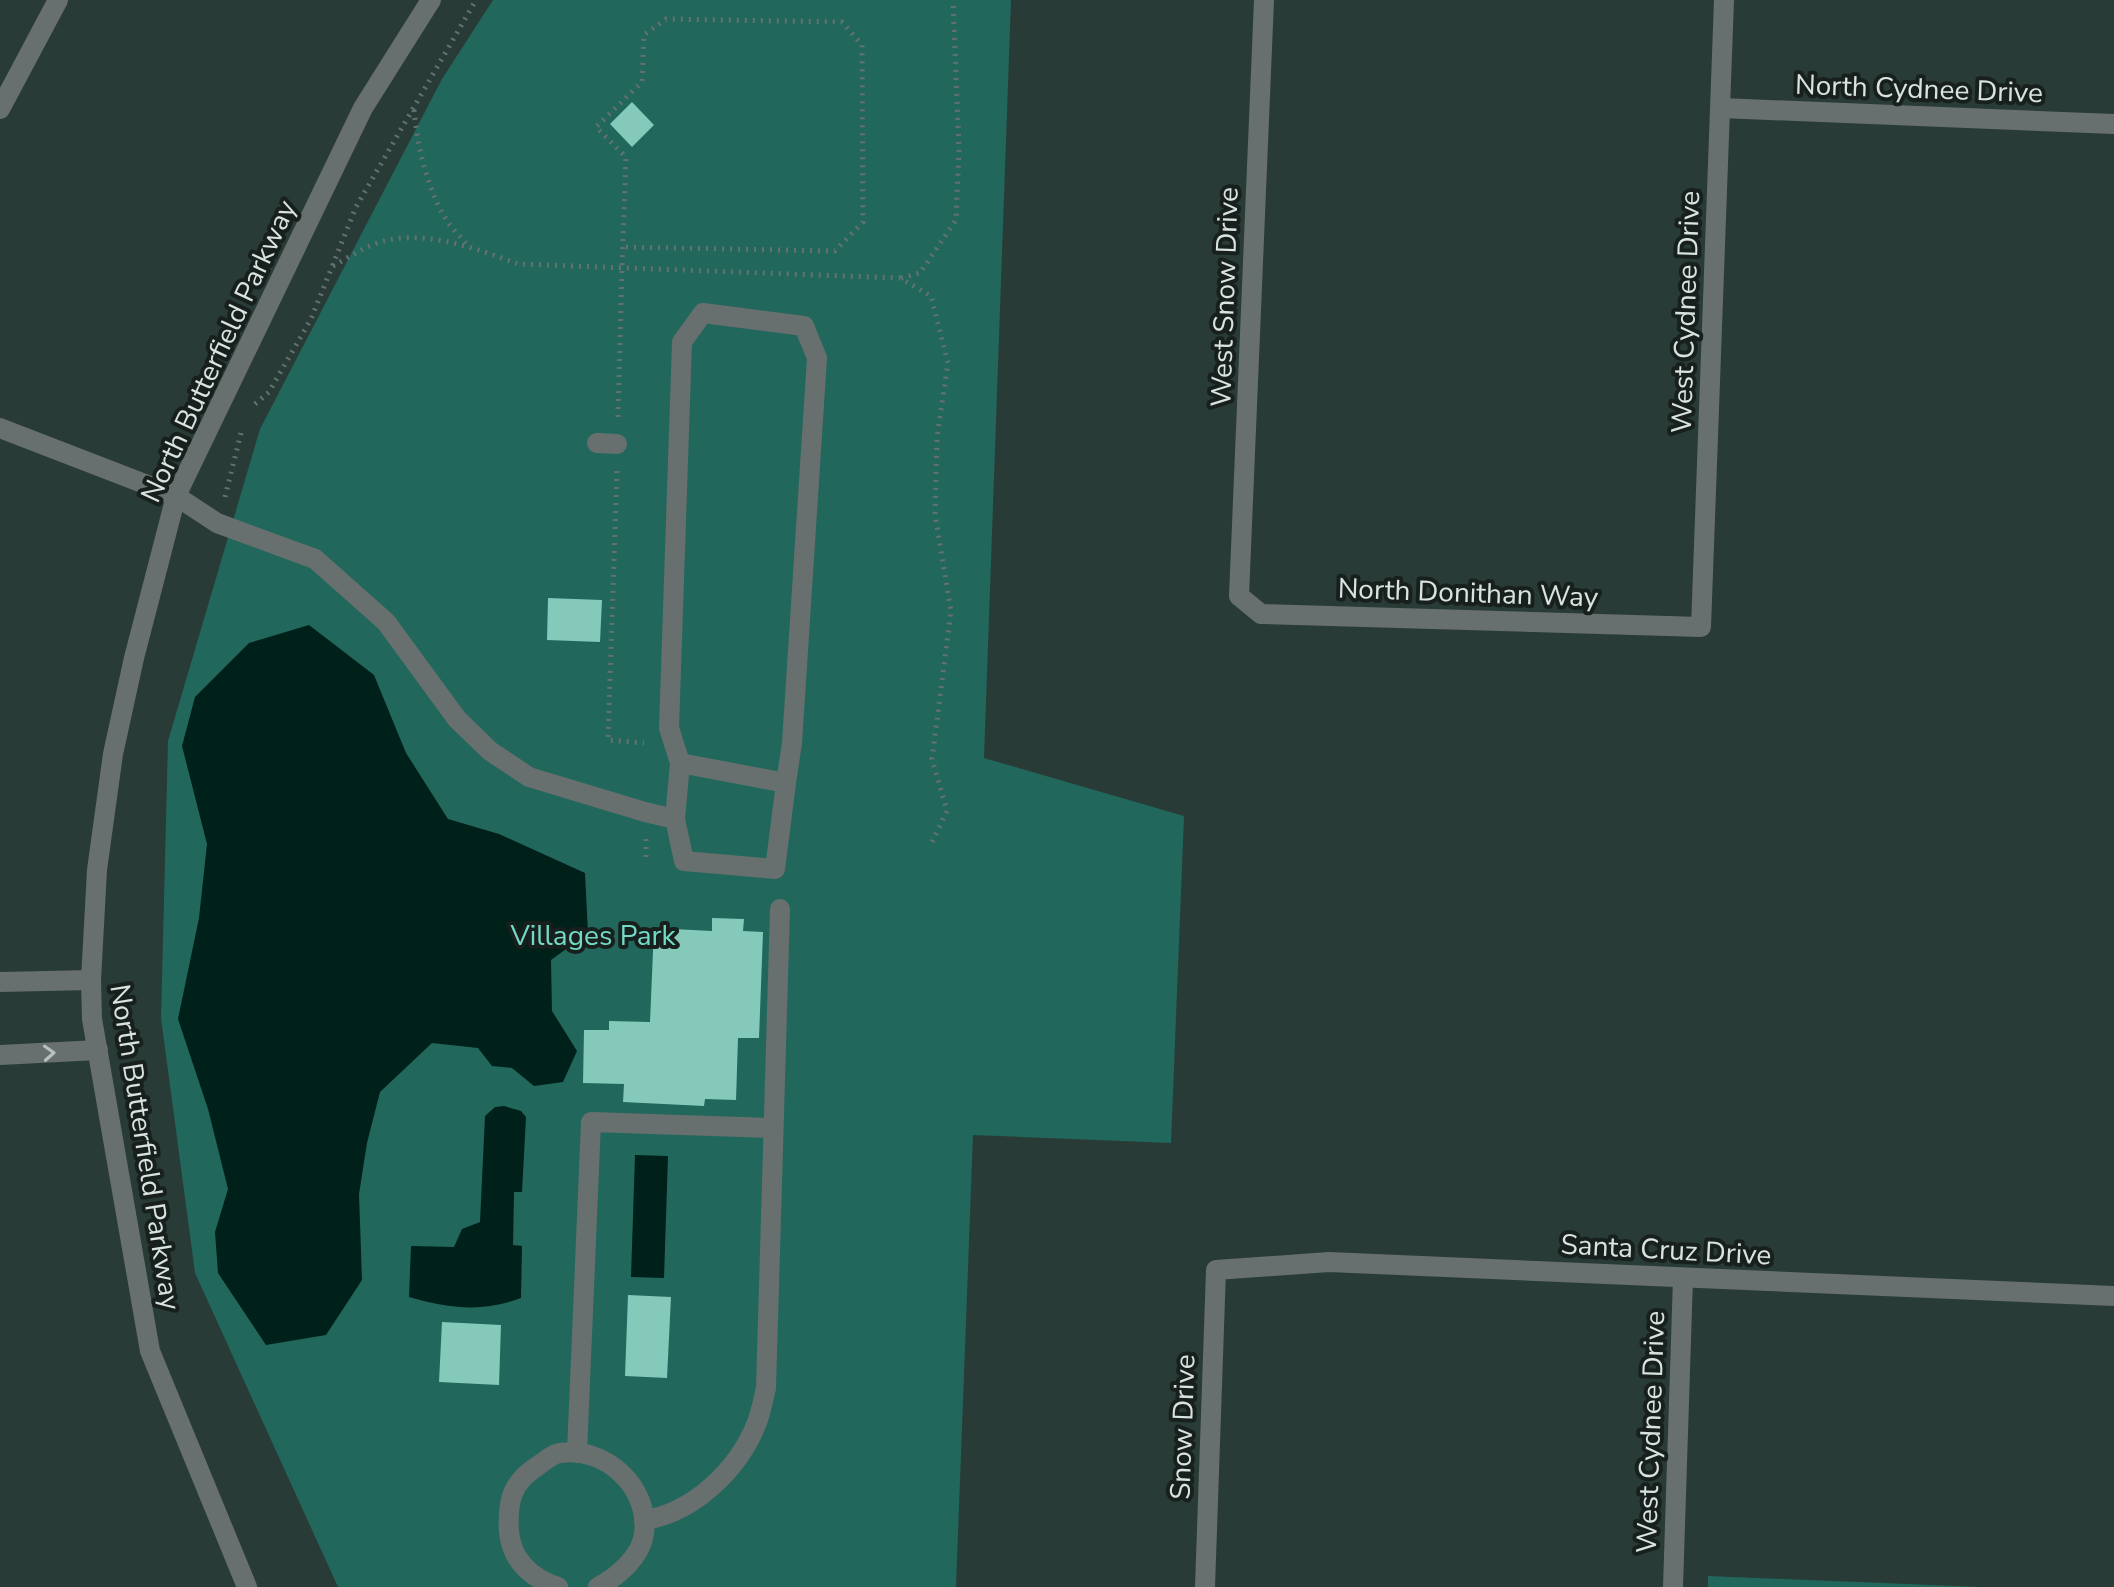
<svg xmlns="http://www.w3.org/2000/svg" width="2114" height="1587" viewBox="0 0 2114 1587" font-family="'Nunito Sans',sans-serif">
<style>
.green{fill:#22675b}
.water{fill:#00201a}
.building{fill:#85c9ba}
.lines{fill:none;stroke-linecap:round;stroke-linejoin:round}
.path{stroke:#63726f;stroke-width:5;stroke-dasharray:2 6;stroke-linecap:butt}
.service{stroke:#67706e;stroke-width:20}
.pedestrian{stroke:#67706e;stroke-width:20}
.minor{stroke:#67706e;stroke-width:20}
.tertiary{stroke:#67706e;stroke-width:20}
.oneway{stroke:#b7c0be}
.labels{text-anchor:middle;stroke-width:8;stroke-linejoin:round;paint-order:stroke}
.street-label{font-size:28px;fill:#d9e3e1;stroke:#18201e}
.park-label{font-size:28px;fill:#72dac6;stroke:#18201e}
</style>
<rect width="100%" height="100%" fill="#293b37"/>
<!-- green -->
<g class="green">
<polygon points="493,0 1011,0 984,758 1184,816 1171,1143 973,1135 956,1587 338,1587 195,1273 161,1018 168,741 260,429 442,79"/>
<polygon points="1708,1576 1980,1587 1708,1587"/>
</g>
<!-- water -->
<g class="water">
<polygon points="309,625 374,675 406,753 448,819 499,834 585,873 588,933 551,960 552,1011 577,1051 563,1082 534,1086 512,1068 492,1066 478,1048 432,1043 380,1092 367,1143 359,1194 362,1280 326,1335 266,1345 218,1273 215,1232 228,1189 208,1109 178,1019 199,918 207,844 182,746 195,697 249,643"/>
<path d="M504 1106 521 1111 526 1117 522 1192H514L513 1245 522 1246 521 1298C481 1313 448 1308 409 1297L411 1246 454 1247 462 1229 480 1222 485 1116 495 1107Z"/>
<polygon points="635,1155 668,1156 664,1278 631,1277"/>
</g>
<!-- building -->
<g class="building">
<polygon points="632,102 654,125 632,147 610,124"/>
<polygon points="548,598 602,600 600,642 547,640"/>
<polygon points="712,918 744,919 743,931 763,932 759,1038 738,1038 736,1100 705,1099 704,1106 623,1102 624,1084 583,1083 584,1030 609,1030 609,1021 650,1022 654,928 712,931"/>
<polygon points="628,1295 671,1297 667,1378 625,1376"/>
<polygon points="442,1322 501,1325 499,1385 439,1382"/>
</g>
<g class="lines">
<!-- path -->
<g class="path">
<path d="M414 110C417 144 427 189 446 219 451 228 459 235 466 243"/>
<path d="M333 266C346 259 359 250 372 245 417 226 475 248 518 264L900 278 931 296 948 363 937 437 935 514 951 611 932 759 947 811 931 844"/>
<polyline points="901,278 920,273 956,220 959,149 953,0"/>
<polyline points="255,404 269,392 311,319 356,207 476,0"/>
<polyline points="618,417 622,268 626,157 596,127 642,82 644,35 666,19 842,22 862,45 863,222 835,251 622,247"/>
<polyline points="617,471 608,740 644,743"/>
<polyline points="225,497 241,433"/>
<polyline points="646,839 646,858"/>
</g>
<!-- service -->
<g class="service">
<polyline points="176,496 217,523 315,559 386,622 457,719 490,751 529,777 645,812 675,819 684,861 775,869 786,783 680,763 675,819"/>
<polyline points="680,763 669,728 682,342 703,313 804,326 817,358 792,743 786,783"/>
</g>
<!-- pedestrian -->
<g class="pedestrian">
<polyline points="597,443 617,444"/>
<polyline points="577,1453 591,1122 773,1128"/>
<path d="M644 1520C694 1513 738 1469 756 1425 761 1413 763 1400 766 1388L780 909"/>
<path d="M558 1587C531 1578 512 1561 509 1532 507 1500 512 1482 539 1465 545 1461 552 1454 560 1453 605 1446 650 1487 644 1534 641 1557 617 1577 598 1587"/>
</g>
<!-- minor -->
<g class="minor">
<polyline points="1264,0 1239,596 1261,614 1701,627 1724,0"/>
<polyline points="1721,108 2114,124"/>
<polyline points="0,109 58,0"/>
<polyline points="0,428 176,496"/>
<polyline points="0,982 91,980"/>
<polyline points="0,1055 98,1050"/>
<polyline points="1205,1587 1216,1270 1329,1262 2114,1296"/>
<polyline points="1673,1587 1683,1278"/>
</g>
<!-- tertiary -->
<polyline class="tertiary" points="247,1587 150,1351 92,1019 91,980 97,870 113,754 134,658 176,496 363,108 431,0"/>
</g>
<!-- one-way arrows -->
<defs><path id="oneway-chevron" d="M-2-3.5L2.5 0L-2 3.5" fill="none" stroke-width="1.6" stroke-linecap="round" stroke-linejoin="round" transform="scale(2)"/></defs>
<use class="oneway" href="#oneway-chevron" transform="translate(49 1053) rotate(-3)"/>
<g class="labels">
<!-- street labels -->
<g class="street-label">
<text transform="translate(1919 88) rotate(2)" y="10">North Cydnee Drive</text>
<text transform="translate(1224 297) rotate(-88)" y="10">West Snow Drive</text>
<text transform="translate(1685 312) rotate(-88)" y="10">West Cydnee Drive</text>
<text transform="translate(218 351) rotate(-65)" y="10">North Butterfield Parkway</text>
<text transform="translate(1468 592) rotate(2)" y="10">North Donithan Way</text>
<text transform="translate(146 1147) rotate(81)" y="10">North Butterfield Parkway</text>
<text transform="translate(1666 1249) rotate(3)" y="10">Santa Cruz Drive</text>
<text transform="translate(1182 1427) rotate(-88)" y="10">Snow Drive</text>
<text transform="translate(1650 1432) rotate(-88)" y="10">West Cydnee Drive</text>
</g>
<!-- park labels -->
<g class="park-label">
<text x="593" y="945">Villages Park</text>
</g>
</g>
</svg>
